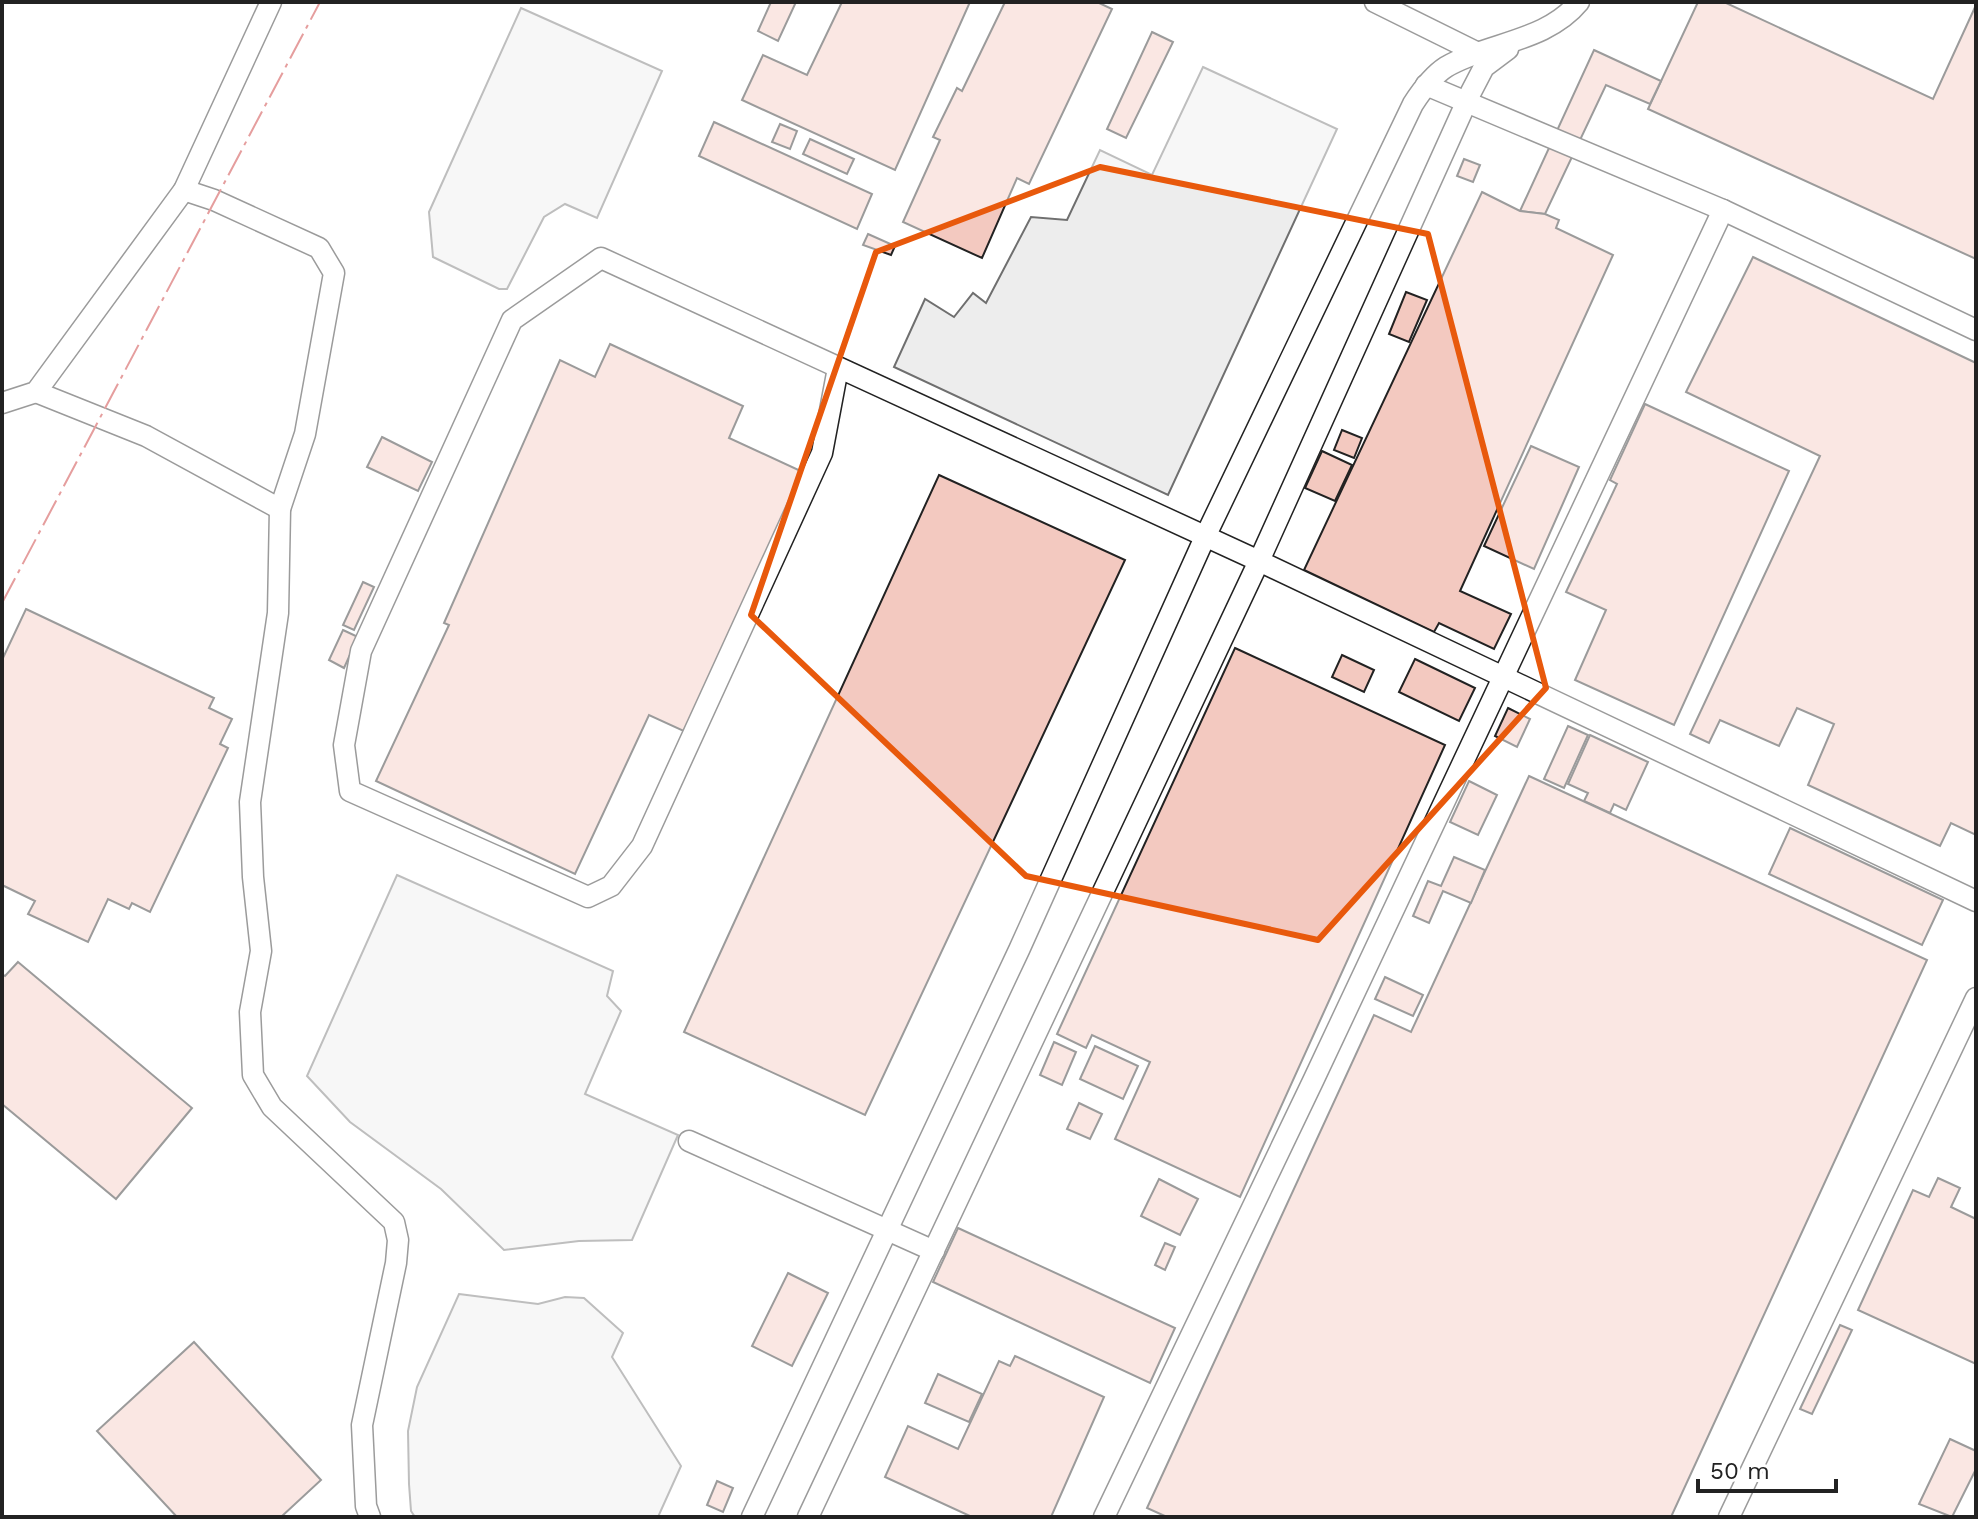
<svg xmlns="http://www.w3.org/2000/svg" width="1978" height="1519" viewBox="0 0 1978 1519" font-family="'Work Sans',sans-serif">
<style>
.parking{fill:#ededed;stroke:#6f6f6f;stroke-width:2}
.building{fill:#f3c9c0;stroke:#222;stroke-width:2}
.lines{fill:none;stroke-linecap:round;stroke-linejoin:round}
.minor-casing{stroke:#222;stroke-width:23}
.minor{stroke:#fff;stroke-width:20}
.power{stroke:#c62828;stroke-width:2;stroke-dasharray:28 6 4 6;stroke-linecap:butt}
.marked{fill:none;stroke:#e8590c;stroke-width:6;stroke-linejoin:round}
</style>
<rect width="100%" height="100%" fill="#fff"/>
<!-- parking -->
<g class="parking">
<polygon points="521,8 662,71 597,218 565,204 544,217 507,289 499,289 433,257 429,212"/>
<polygon points="1203,67 1337,129 1168,495 894,367 925,299 954,317 973,293 986,303 1031,217 1067,220 1100,150 1152,175"/>
<polygon points="397,875 613,971 607,996 621,1011 585,1094 678,1135 632,1240 579,1241 504,1250 441,1189 350,1122 307,1076"/>
<polygon points="459,1294 538,1304 565,1297 584,1298 623,1333 612,1357 681,1466 658,1517 415,1517 411,1511 409,1484 408,1431 417,1387"/>
</g>
<!-- building -->
<g class="building">
<polygon points="771,2 796,2 778,41 758,31"/>
<polygon points="842,2 970,2 895,170 742,100 763,55 807,75"/>
<polygon points="1005,2 1097,2 1112,9 1029,184 1017,178 982,258 903,222 940,140 933,137 957,88 962,91"/>
<polygon points="1698,2 1724,2 1933,99 1976,5 1976,259 1648,109"/>
<polygon points="1152,32 1173,42 1126,138 1107,129"/>
<polygon points="1594,50 1661,81 1650,104 1606,85 1545,214 1520,211"/>
<polygon points="714,122 872,194 857,229 699,156"/>
<polygon points="780,124 797,131 790,149 772,142"/>
<polygon points="810,139 854,159 847,174 803,154"/>
<polygon points="1464,159 1480,165 1473,182 1457,176"/>
<polygon points="1482,192 1520,211 1545,214 1559,220 1556,228 1613,255 1460,591 1511,614 1494,649 1439,623 1434,632 1304,570"/>
<polygon points="868,234 895,246 891,255 863,245"/>
<polygon points="1753,257 1976,363 1976,835 1951,823 1940,846 1808,785 1834,724 1797,708 1779,746 1720,720 1709,743 1690,734 1820,456 1686,392"/>
<polygon points="1406,292 1427,300 1409,342 1389,334"/>
<polygon points="610,344 743,406 729,438 805,473 688,733 649,715 575,874 376,781 449,625 444,623 560,360 595,377"/>
<polygon points="1645,404 1789,471 1674,725 1575,680 1606,610 1566,592 1617,484 1610,480"/>
<polygon points="1342,430 1362,438 1354,458 1334,450"/>
<polygon points="382,437 432,462 418,491 367,467"/>
<polygon points="1531,446 1579,467 1534,569 1484,546"/>
<polygon points="1322,451 1352,465 1335,501 1305,488"/>
<polygon points="939,475 1125,560 865,1115 684,1032"/>
<polygon points="363,582 374,587 354,630 343,625"/>
<polygon points="26,609 214,698 209,708 232,719 220,744 228,748 150,912 132,903 129,909 108,899 88,942 28,914 35,901 2,885 2,660"/>
<polygon points="343,630 358,637 344,668 329,660"/>
<polygon points="1235,648 1445,745 1240,1197 1115,1139 1150,1062 1092,1035 1086,1048 1057,1034"/>
<polygon points="1342,655 1374,670 1364,692 1332,677"/>
<polygon points="1415,659 1475,688 1459,721 1399,692"/>
<polygon points="1508,708 1530,719 1517,747 1495,736"/>
<polygon points="1568,726 1588,735 1564,788 1544,779"/>
<polygon points="1590,735 1648,762 1626,810 1614,804 1610,813 1584,801 1588,793 1568,784"/>
<polygon points="1529,776 1927,960 1671,1517 1167,1517 1147,1508 1374,1015 1411,1032"/>
<polygon points="1469,781 1497,795 1478,835 1450,822"/>
<polygon points="1790,828 1943,900 1922,945 1769,874"/>
<polygon points="1454,857 1485,870 1471,903 1443,891 1429,923 1413,916 1428,881 1441,886"/>
<polygon points="18,962 192,1108 116,1199 2,1104 2,974 5,976"/>
<polygon points="1385,977 1423,995 1413,1016 1375,999"/>
<polygon points="1054,1042 1076,1052 1062,1085 1040,1075"/>
<polygon points="1095,1046 1138,1066 1123,1099 1080,1079"/>
<polygon points="1079,1103 1102,1114 1090,1139 1067,1129"/>
<polygon points="1938,1178 1960,1188 1951,1207 1976,1219 1976,1364 1858,1310 1913,1190 1929,1197"/>
<polygon points="1159,1179 1198,1199 1180,1235 1141,1216"/>
<polygon points="958,1228 1175,1328 1150,1383 933,1282"/>
<polygon points="1165,1243 1175,1247 1165,1270 1155,1265"/>
<polygon points="788,1273 828,1293 792,1366 752,1346"/>
<polygon points="1840,1325 1852,1330 1812,1414 1800,1409"/>
<polygon points="194,1342 321,1480 281,1517 177,1517 97,1431"/>
<polygon points="1015,1356 1104,1397 1051,1517 972,1517 885,1477 908,1426 958,1449 999,1361 1010,1366"/>
<polygon points="938,1374 982,1394 969,1422 925,1403"/>
<polygon points="1950,1439 1976,1451 1976,1469 1952,1517 1919,1504"/>
<polygon points="717,1481 733,1488 723,1512 707,1505"/>
</g>
<g class="lines">
<!-- minor casing -->
<g class="minor-casing">
<g id="minor">
<polyline points="1375,2 1478,53"/>
<polyline points="1426,85 1723,210 1976,330"/>
<polyline points="184,190 214,200 319,248 334,273 305,434 280,509 278,613 250,802 253,877 261,951 250,1012 253,1075 272,1107 394,1222 398,1240 396,1263 362,1425 366,1506 370,1517"/>
<polyline points="838,368 822,453 642,846 611,886 588,897 350,791 344,745 361,651 512,320 601,258 1259,561 1976,901"/>
<polyline points="36,392 146,436 280,509"/>
<polyline points="2,403 36,392 184,190 271,2"/>
<polyline points="689,1141 934,1251"/>
<path d="M752 1517 1019 950 1205 537 1413 104C1422 90 1432 76 1446 67 1489 42 1546 42 1579 2"/>
<polyline points="808,1517 1259,561 1471,92 1484,67 1508,49"/>
<polyline points="1104,1517 1313,1081 1723,210"/>
<polyline points="1729,1517 1976,998"/>
</g>
</g>
<!-- minor -->
<use href="#minor" class="minor"/>
<!-- power -->
<polyline class="power" points="2,603 320,2"/>
</g>
<!-- marked area -->
<path d="M0 0H1978V1519H0ZM1100 167 1428 234 1546 688 1318 940 1026 876 751 615 876 252Z" fill="#fff" fill-opacity=".55" fill-rule="evenodd"/>
<path class="marked" d="M1100 167 1428 234 1546 688 1318 940 1026 876 751 615 876 252Z"/>
<!-- border -->
<rect width="1978" height="1519" fill="none" stroke="#222222" stroke-width="8"/>
<!-- scale -->
<path d="M1698 1479v12h138v-12" fill="none" stroke="#222222" stroke-width="4"/>
<text x="1710" y="1479" font-size="24" fill="#222222" stroke="#ffffff" stroke-width="6" paint-order="stroke">50 m</text>
</svg>
